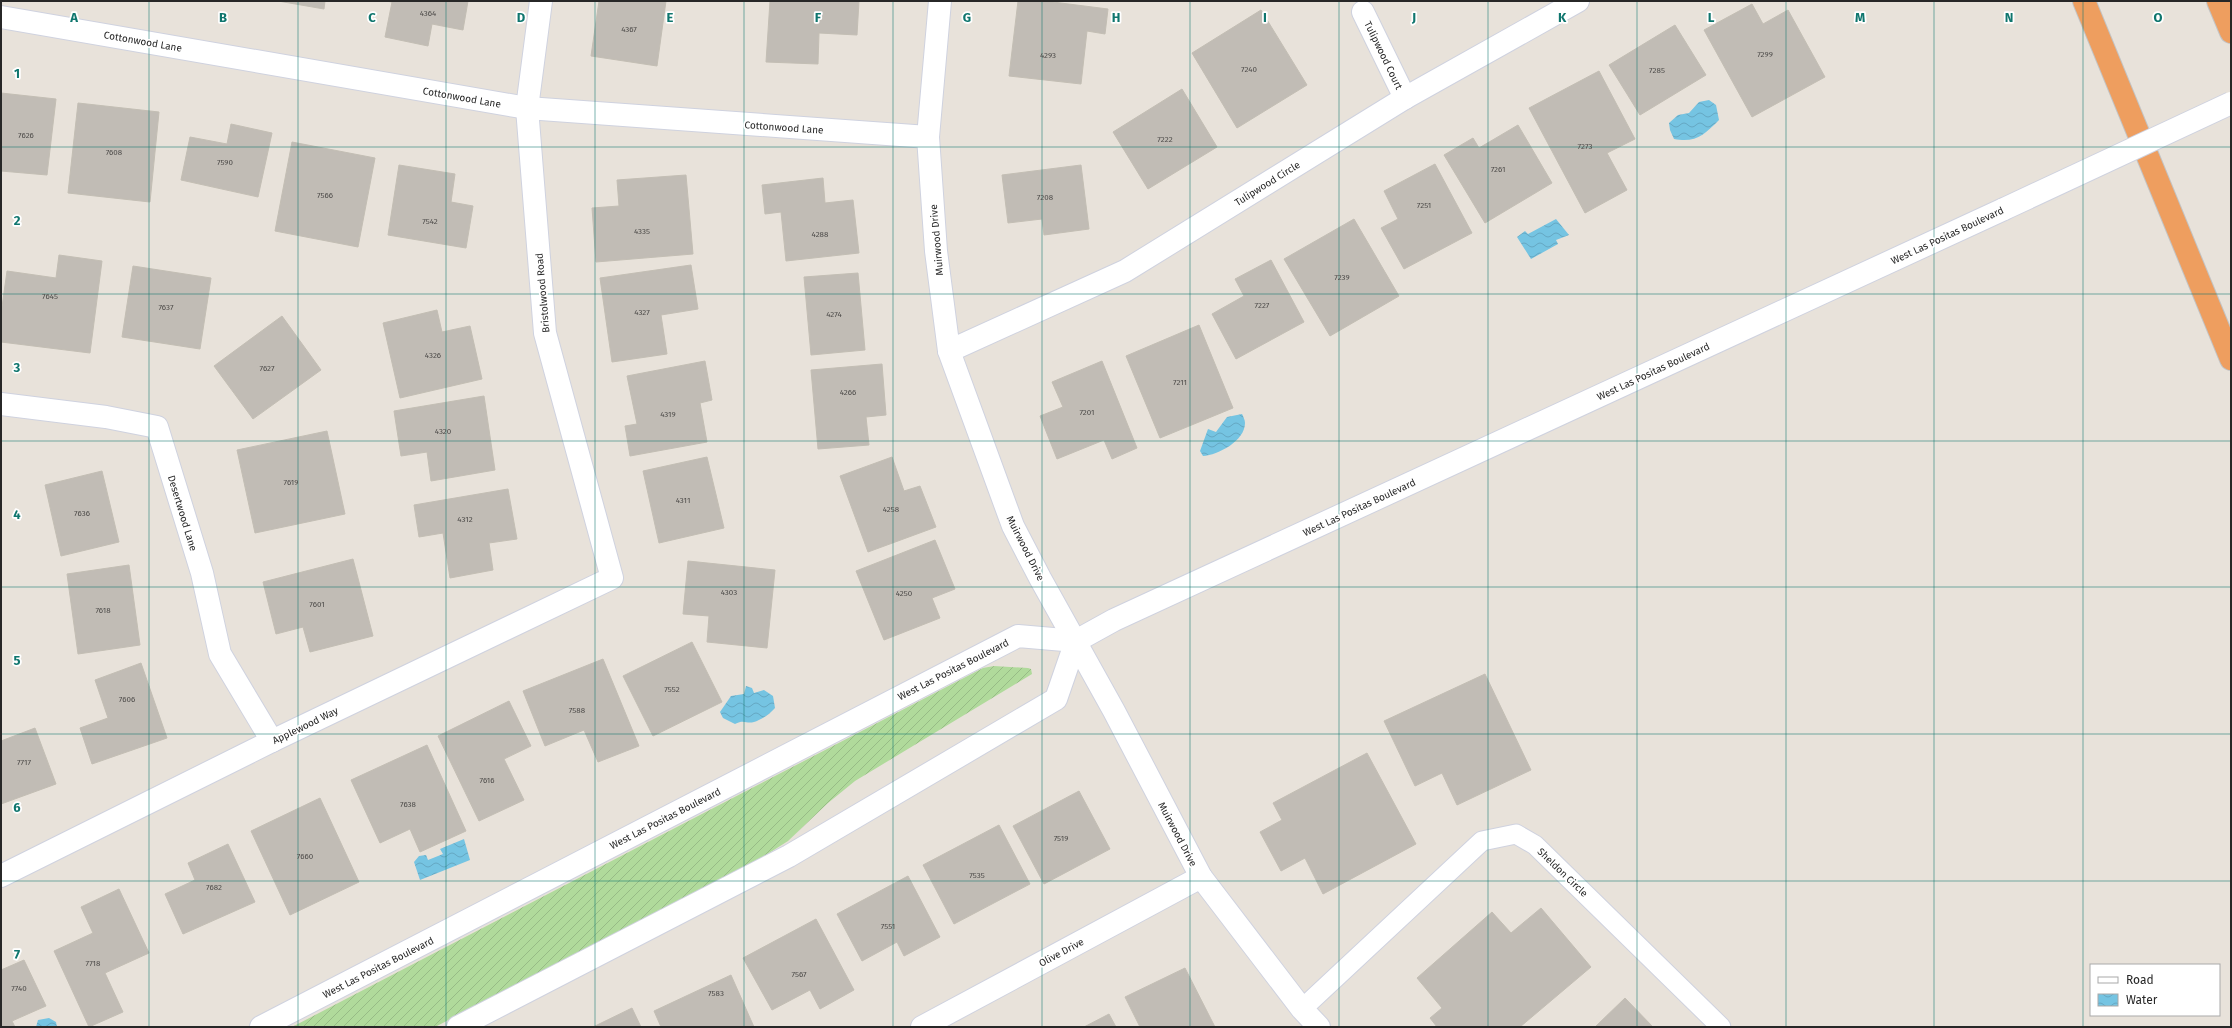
<svg xmlns="http://www.w3.org/2000/svg" width="2232" height="1028" viewBox="0 0 2232 1028" font-family="'Fira Sans',sans-serif">
<style>
.garden{fill:url(#garden-furrows)}
.water{fill:url(#water-waves)}
.building{fill:#c1bcb5;stroke:#c3beb4}
.lines{fill:none;stroke-linecap:round;stroke-linejoin:round}
.service-casing{stroke:#cfd2df;stroke-width:21}
.minor-casing{stroke:#cfd2df;stroke-width:24}
.secondary-casing{stroke:#cfd2df;stroke-width:24}
.motorway-casing{stroke:#c3c3c3;stroke-width:24}
.service{stroke:#fff;stroke-width:19}
.minor{stroke:#fff;stroke-width:22}
.secondary{stroke:#fff;stroke-width:22}
.motorway{stroke:#ee9e5f;stroke-width:22}
.secondary-bridge-casing{stroke:#cfd2df;stroke-width:24;stroke-linecap:butt}
.secondary-bridge{stroke:#fff;stroke-width:22}
.grid{fill:none;stroke:#0f766e;stroke-width:1;stroke-opacity:0.55}
.labels{text-anchor:middle;stroke-width:3.5;stroke-linejoin:round;paint-order:stroke}
.number-label{font-size:8px;fill:#4e4c4a}
.street-label{font-size:10px;fill:#272727;stroke:#fff}
.grid-label{font-size:13px;text-anchor:middle;font-weight:bold;fill:#0f766e;stroke:#fff;stroke-width:3.5;stroke-linejoin:round;paint-order:stroke}
</style>
<defs>
<pattern id="garden-furrows" width="10" height="10" patternUnits="userSpaceOnUse"><rect width="10" height="10" fill="#b0da9b"/><path d="M-1 1l2-2M0 10L10 0M9 11l2-2" fill="none" stroke="#97bb86"/></pattern>
<pattern id="water-waves" width="16" height="10" patternUnits="userSpaceOnUse"><rect width="16" height="10" fill="#75c4e2"/><path d="M0 5q4-4 8 0t8 0" fill="none" stroke="#65a8c2"/></pattern>
</defs>
<rect width="100%" height="100%" fill="#e8e2da"/>
<!-- garden -->
<polygon class="garden" points="994,666 1028,668 1031,669 1032,674 855,781 828,803 788,841 755,862 435,1027 292,1027 983,668"/>
<!-- water -->
<g class="water">
<path d="M1709 100 1716 105 1719 120C1704 135 1696 143 1674 139L1670 130 1669 123 1678 115 1689 113 1699 102Z"/>
<polygon points="1556,219 1569,235 1556,240 1558,244 1531,259 1517,237 1525,231 1528,234"/>
<path d="M1242 414C1243 416 1245 420 1245 423 1245 441 1218 455 1203 456L1200 451 1208 429 1216 432 1227 417Z"/>
<path d="M746 686 752 688 754 693 764 690 773 696 775 708C770 714 761 720 754 722 746 724 744 719 735 724L723 718 720 712 731 696 744 694Z"/>
<polygon points="464,839 470,860 420,880 414,862 419,856 426,855 428,860 443,854 440,849"/>
<polygon points="49,1018 56,1022 57,1027 36,1027 38,1020"/>
</g>
<!-- building -->
<g class="building">
<polygon points="278,1 325,1 324,9"/>
<polygon points="386,1 468,1 463,30 432,24 428,46 385,37 392,2"/>
<polygon points="599,1 666,1 657,66 591,56"/>
<polygon points="770,1 859,1 857,35 819,33 818,64 766,62"/>
<polygon points="1018,1 1045,1 1108,9 1105,34 1087,31 1081,84 1009,76"/>
<polygon points="1752,4 1763,24 1788,10 1825,77 1752,117 1704,30"/>
<polygon points="1261,10 1307,85 1237,128 1192,53"/>
<polygon points="1675,25 1706,75 1640,115 1609,65"/>
<polygon points="1599,71 1635,139 1607,153 1627,190 1585,213 1529,108"/>
<polygon points="1182,89 1217,147 1148,189 1113,132"/>
<polygon points="1,93 56,99 47,175 1,171"/>
<polygon points="78,103 159,112 150,202 68,193"/>
<polygon points="231,124 272,133 258,197 181,180 190,137 227,144"/>
<polygon points="1518,125 1552,183 1485,223 1444,155 1473,138 1479,148"/>
<polygon points="292,142 375,158 358,247 275,231"/>
<polygon points="1435,164 1472,233 1404,269 1381,228 1398,219 1384,191"/>
<polygon points="399,165 455,174 451,202 473,206 466,248 388,235"/>
<polygon points="1081,165 1089,229 1044,235 1042,219 1008,223 1002,175"/>
<polygon points="686,175 693,254 596,262 592,208 619,206 617,180"/>
<polygon points="823,178 825,203 853,200 859,253 786,261 781,212 765,214 762,185"/>
<polygon points="1354,219 1399,296 1330,336 1284,259"/>
<polygon points="59,255 102,261 90,353 1,342 1,314 7,271 56,278"/>
<polygon points="1271,260 1304,322 1236,359 1212,314 1244,296 1235,279"/>
<polygon points="691,265 698,309 661,315 667,354 612,362 600,278"/>
<polygon points="133,266 211,278 200,349 122,337"/>
<polygon points="858,273 865,350 811,355 804,277"/>
<polygon points="437,310 442,332 470,326 482,379 400,398 383,323"/>
<polygon points="282,316 321,370 253,419 214,366"/>
<polygon points="1199,325 1233,408 1160,438 1126,356"/>
<polygon points="705,361 712,400 700,403 707,442 630,456 625,426 637,424 627,376"/>
<polygon points="1102,361 1137,448 1112,459 1104,440 1057,459 1040,416 1063,407 1052,382"/>
<polygon points="882,364 886,415 866,417 869,445 818,449 811,370"/>
<polygon points="484,396 495,470 431,481 427,452 401,456 394,411"/>
<polygon points="327,431 345,514 255,533 237,450"/>
<polygon points="707,457 724,528 659,543 643,471"/>
<polygon points="892,457 904,491 920,486 936,527 868,552 840,476"/>
<polygon points="102,471 119,542 61,556 45,485"/>
<polygon points="508,489 517,539 489,543 493,570 450,578 443,533 419,537 414,505"/>
<polygon points="935,540 955,589 932,598 940,618 884,640 856,571"/>
<polygon points="353,559 373,636 310,652 303,627 276,634 263,582"/>
<polygon points="688,561 775,570 767,648 707,642 709,616 683,614"/>
<polygon points="129,565 140,645 78,654 67,574"/>
<polygon points="692,642 722,702 653,736 623,676"/>
<polygon points="603,659 639,746 598,762 584,730 545,746 523,691"/>
<polygon points="141,663 167,738 92,764 80,728 108,718 95,680"/>
<polygon points="1485,674 1531,770 1457,805 1442,773 1415,786 1384,721"/>
<polygon points="509,701 531,746 504,759 524,800 479,821 438,736"/>
<polygon points="35,728 56,784 1,804 1,741"/>
<polygon points="427,745 466,831 420,852 410,829 380,843 351,780"/>
<polygon points="1367,753 1416,844 1323,894 1305,858 1281,871 1260,832 1282,820 1273,803"/>
<polygon points="1079,791 1110,849 1044,884 1013,826"/>
<polygon points="320,798 359,882 290,915 251,831"/>
<polygon points="999,825 1030,884 954,924 923,865"/>
<polygon points="228,844 255,902 183,934 165,894 195,880 188,863"/>
<polygon points="908,876 940,937 904,956 897,942 862,961 837,914"/>
<polygon points="119,889 149,953 105,973 123,1012 89,1027 54,951 93,933 81,907"/>
<polygon points="1541,908 1591,967 1520,1027 1437,1027 1430,1018 1442,1008 1417,978 1492,912 1511,933"/>
<polygon points="816,919 854,990 820,1009 810,990 772,1010 743,958"/>
<polygon points="24,960 46,1006 12,1021 15,1027 1,1027 1,970"/>
<polygon points="1185,968 1215,1027 1140,1027 1125,997"/>
<polygon points="731,975 754,1027 661,1027 654,1011"/>
<polygon points="1625,998 1653,1027 1595,1027"/>
<polygon points="632,1008 641,1027 593,1027"/>
<polygon points="1109,1014 1116,1027 1084,1027"/>
</g>
<g class="lines">
<!-- service casing -->
<g class="service-casing">
<polyline id="service" points="1302,1009 1482,841 1516,834 1535,845 1721,1027"/>
</g>
<!-- minor casing -->
<g class="minor-casing">
<g id="minor">
<polyline points="940,1 928,137 936,251 949,351 1013,526 1040,578 1114,711 1201,877 1302,1009 1319,1027"/>
<polyline points="1363,12 1405,98"/>
<polyline points="1,17 527,108 928,137"/>
<polyline points="949,351 1125,271 1405,98 1578,1"/>
<polyline points="1,404 106,417 157,427 202,573 220,654 272,741"/>
<polyline points="1,876 272,741 612,578 545,333 527,108 541,1"/>
<polyline points="922,1027 1201,877"/>
</g>
</g>
<!-- secondary casing -->
<g class="secondary-casing">
<g id="secondary">
<polyline points="261,1027 1018,636 1076,641 1114,620 2004,209"/>
<polyline points="458,1027 789,856 1056,699 1076,641"/>
</g>
</g>
<!-- motorway casing -->
<g class="motorway-casing">
<g id="motorway">
<polyline points="2084,1 2231,359"/>
<polyline points="2218,1 2231,32"/>
</g>
</g>
<!-- service -->
<use href="#service" class="service"/>
<!-- minor -->
<use href="#minor" class="minor"/>
<!-- secondary -->
<use href="#secondary" class="secondary"/>
<!-- motorway -->
<use href="#motorway" class="motorway"/>
<!-- secondary-bridge casing -->
<g class="secondary-bridge-casing">
<polyline id="secondary-bridge" points="2004,209 2231,103"/>
</g>
<!-- secondary-bridge -->
<use href="#secondary-bridge" class="secondary-bridge"/>
</g>
<!-- grid -->
<path class="grid" d="M149 1V1027M298 1V1027M446 1V1027M595 1V1027M744 1V1027M893 1V1027M1042 1V1027M1190 1V1027M1339 1V1027M1488 1V1027M1637 1V1027M1786 1V1027M1934 1V1027M2083 1V1027M1 147H2231M1 294H2231M1 441H2231M1 587H2231M1 734H2231M1 881H2231"/>
<g class="labels">
<!-- number labels -->
<g class="number-label">
<text x="428" y="16">4364</text>
<text x="629" y="32">4367</text>
<text x="1765" y="57">7299</text>
<text x="1048" y="58">4293</text>
<text x="1249" y="72">7240</text>
<text x="1657" y="73">7285</text>
<text x="26" y="138">7626</text>
<text x="1165" y="142">7222</text>
<text x="1585" y="149">7273</text>
<text x="114" y="155">7608</text>
<text x="225" y="165">7590</text>
<text x="1498" y="172">7261</text>
<text x="325" y="198">7566</text>
<text x="1045" y="200">7208</text>
<text x="1424" y="208">7251</text>
<text x="430" y="224">7542</text>
<text x="642" y="234">4335</text>
<text x="820" y="237">4288</text>
<text x="1342" y="280">7239</text>
<text x="50" y="299">7645</text>
<text x="1262" y="308">7227</text>
<text x="166" y="310">7637</text>
<text x="642" y="315">4327</text>
<text x="834" y="317">4274</text>
<text x="433" y="358">4326</text>
<text x="267" y="371">7627</text>
<text x="1180" y="385">7211</text>
<text x="848" y="395">4266</text>
<text x="1087" y="415">7201</text>
<text x="668" y="417">4319</text>
<text x="443" y="434">4320</text>
<text x="291" y="485">7619</text>
<text x="683" y="503">4311</text>
<text x="891" y="512">4258</text>
<text x="82" y="516">7636</text>
<text x="465" y="522">4312</text>
<text x="729" y="595">4303</text>
<text x="904" y="596">4250</text>
<text x="317" y="607">7601</text>
<text x="103" y="613">7618</text>
<text x="672" y="692">7552</text>
<text x="127" y="702">7606</text>
<text x="577" y="713">7588</text>
<text x="24" y="765">7717</text>
<text x="487" y="783">7616</text>
<text x="408" y="807">7638</text>
<text x="1061" y="841">7519</text>
<text x="305" y="859">7660</text>
<text x="977" y="878">7535</text>
<text x="214" y="890">7682</text>
<text x="888" y="929">7551</text>
<text x="93" y="966">7718</text>
<text x="799" y="977">7567</text>
<text x="19" y="991">7740</text>
<text x="716" y="996">7583</text>
</g>
<!-- street labels -->
<g class="street-label">
<text transform="translate(143 41) rotate(10)" y="4">Cottonwood Lane</text>
<text transform="translate(1384 55) rotate(64)" y="4">Tulipwood Court</text>
<text transform="translate(462 97) rotate(10)" y="4">Cottonwood Lane</text>
<text transform="translate(784 127) rotate(4)" y="4">Cottonwood Lane</text>
<text transform="translate(1267 183) rotate(-32)" y="4">Tulipwood Circle</text>
<text transform="translate(1947 235) rotate(-25)" y="4">West Las Positas Boulevard</text>
<text transform="translate(936 240) rotate(-95)" y="4">Muirwood Drive</text>
<text transform="translate(542 293) rotate(-95)" y="4">Bristolwood Road</text>
<text transform="translate(1653 371) rotate(-25)" y="4">West Las Positas Boulevard</text>
<text transform="translate(1359 507) rotate(-25)" y="4">West Las Positas Boulevard</text>
<text transform="translate(183 513) rotate(73)" y="4">Desertwood Lane</text>
<text transform="translate(1026 548) rotate(63)" y="4">Muirwood Drive</text>
<text transform="translate(953 669) rotate(-27)" y="4">West Las Positas Boulevard</text>
<text transform="translate(305 725) rotate(-26)" y="4">Applewood Way</text>
<text transform="translate(665 818) rotate(-27)" y="4">West Las Positas Boulevard</text>
<text transform="translate(1178 834) rotate(62)" y="4">Muirwood Drive</text>
<text transform="translate(1563 872) rotate(44)" y="4">Sheldon Circle</text>
<text transform="translate(1061 952) rotate(-28)" y="4">Olive Drive</text>
<text transform="translate(378 967) rotate(-27)" y="4">West Las Positas Boulevard</text>
</g>
</g>
<g class="grid-label">
<text x="74" y="22">A</text>
<text x="223" y="22">B</text>
<text x="372" y="22">C</text>
<text x="521" y="22">D</text>
<text x="670" y="22">E</text>
<text x="818" y="22">F</text>
<text x="967" y="22">G</text>
<text x="1116" y="22">H</text>
<text x="1265" y="22">I</text>
<text x="1414" y="22">J</text>
<text x="1562" y="22">K</text>
<text x="1711" y="22">L</text>
<text x="1860" y="22">M</text>
<text x="2009" y="22">N</text>
<text x="2158" y="22">O</text>
<text x="17" y="78">1</text>
<text x="17" y="225">2</text>
<text x="17" y="372">3</text>
<text x="17" y="519">4</text>
<text x="17" y="665">5</text>
<text x="17" y="812">6</text>
<text x="17" y="959">7</text>
</g>
<!-- border -->
<rect width="2232" height="1028" fill="none" stroke="#272727" stroke-width="4"/>
<!-- legend -->
<rect x="2090" y="964" width="130" height="52" fill="#ffffff" stroke="#a9a9a9"/>
<rect x="2098" y="977" width="20" height="6" fill="#ffffff" stroke="#a9a9a9"/>
<text x="2126" y="984" font-size="12" fill="#272727">Road</text>
<rect x="2098" y="994" width="20" height="12" fill="url(#water-waves)" stroke="#a9a9a9"/>
<text x="2126" y="1004" font-size="12" fill="#272727">Water</text>
</svg>
